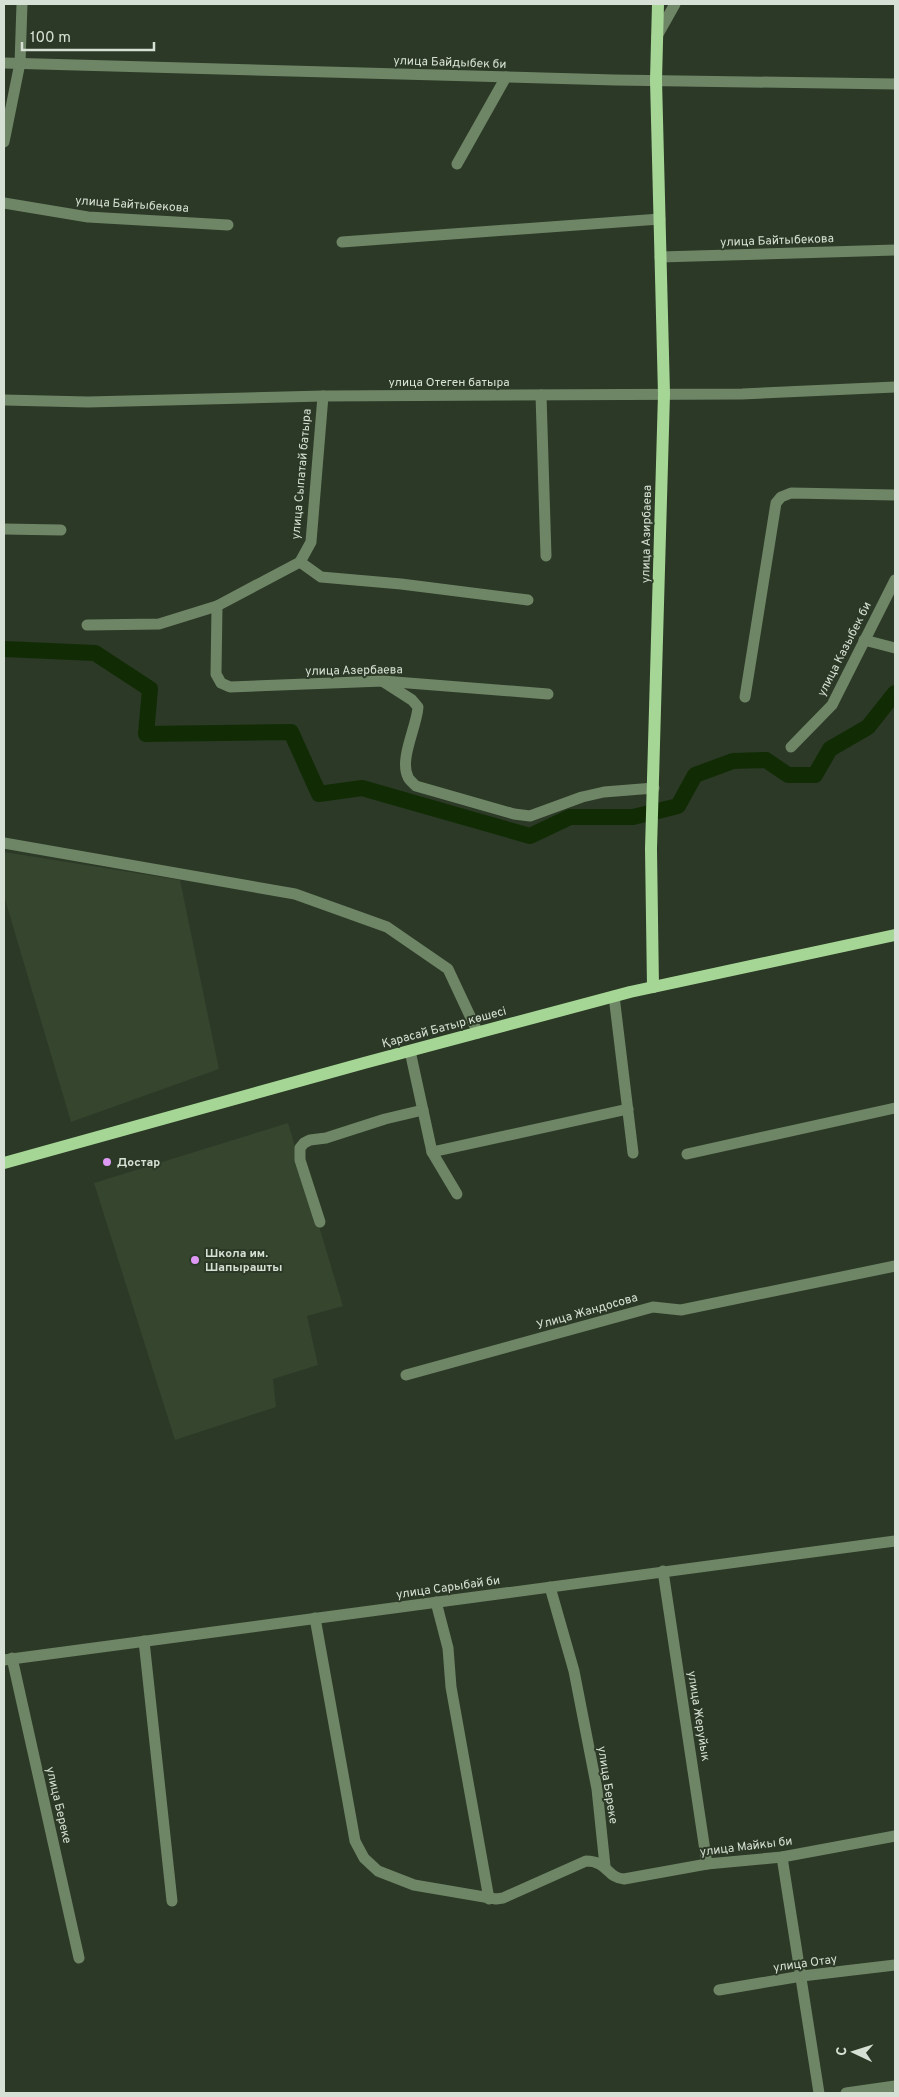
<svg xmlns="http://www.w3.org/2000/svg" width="899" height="2097" viewBox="0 0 899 2097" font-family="Overpass,sans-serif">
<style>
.built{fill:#35452e}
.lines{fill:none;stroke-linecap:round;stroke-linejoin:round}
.river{stroke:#112c05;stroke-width:16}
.minor{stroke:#6e8566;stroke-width:11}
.major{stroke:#a6d695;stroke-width:12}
.poi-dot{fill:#dd99f3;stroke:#2b3926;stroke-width:2}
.labels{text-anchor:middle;stroke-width:4;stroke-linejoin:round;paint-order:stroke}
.street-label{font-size:12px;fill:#d7e0d4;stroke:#2b3926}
.poi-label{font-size:12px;font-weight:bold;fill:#d7e0d4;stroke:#2b3926;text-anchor:start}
</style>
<rect width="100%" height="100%" fill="#2b3926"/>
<!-- built -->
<g class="built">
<polygon points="4,852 180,880 219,1069 71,1122 4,896"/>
<polygon points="288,1123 343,1306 307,1316 318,1365 273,1379 276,1407 175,1440 94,1183"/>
</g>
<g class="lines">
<!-- river -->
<polyline class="river" points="4,649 95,653 150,689 146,734 291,732 319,794 362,788 530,836 570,817 633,817 678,806 695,775 733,761 766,760 788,775 815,775 830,749 868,727 895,693"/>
<!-- minor -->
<g class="minor">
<polyline points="657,36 675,4"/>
<polyline points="4,63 615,80 895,84"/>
<polyline points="4,142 20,63 22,4"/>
<polyline points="457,164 506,77"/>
<polyline points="4,203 88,217 228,225"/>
<polyline points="342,242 660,219"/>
<polyline points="660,257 895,250"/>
<polyline points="541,395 546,556"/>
<polyline points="323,396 311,542 300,562 217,606 216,674 221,683 230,687 383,681 548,694"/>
<polyline points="4,400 88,402 323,396 742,394 895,387"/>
<polyline points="4,529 61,530"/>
<polyline points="300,562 321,577 401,584 528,600"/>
<polyline points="87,625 159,624 217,606"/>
<polyline points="864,640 895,648"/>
<path d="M384 682 412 700 418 707C417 726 399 759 408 777 409 780 413 783 416 786L514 814 530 816 582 797 604 792 654 788"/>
<polyline points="745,697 776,503 781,497 791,493 895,495"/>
<polyline points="791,747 832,705 895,580"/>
<polyline points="4,843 295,894 387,927 448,969 478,1033"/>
<polyline points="614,996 633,1153"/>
<polyline points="410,1051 432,1152 457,1194"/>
<polyline points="432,1152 628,1109"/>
<polyline points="687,1154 895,1108"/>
<polyline points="320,1222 300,1160 300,1148 304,1143 310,1140 326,1138 385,1119 423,1110"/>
<polyline points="406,1375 653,1307 681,1310 895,1266"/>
<polyline points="663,1571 707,1864"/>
<polyline points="550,1587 574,1671 597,1789 605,1866"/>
<polyline points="436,1602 448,1648 451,1687 489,1899"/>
<path d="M315 1618 355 1841 364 1858 378 1871 414 1885 496 1899 503 1898 586 1861C608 1861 607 1878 624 1879L707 1864 782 1857 895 1836"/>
<polyline points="144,1641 172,1901"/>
<polyline points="12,1658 79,1958"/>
<polyline points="4,1660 895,1541"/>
<polyline points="782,1857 819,2093"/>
<polyline points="719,1990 802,1976 895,1965"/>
<polyline points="846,2093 895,2086"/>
</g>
<!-- major -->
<g class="major">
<polyline points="653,987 651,849 664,394 656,80 658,4"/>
<polyline points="4,1163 364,1063 630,992 895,935"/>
</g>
</g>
<!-- markers -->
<g class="poi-dot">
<circle cx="107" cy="1162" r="5"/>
<circle cx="195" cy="1260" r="5"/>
</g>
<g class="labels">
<!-- street labels -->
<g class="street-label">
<text transform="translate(450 62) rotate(2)" y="4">улица Байдыбек би</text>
<text transform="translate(132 204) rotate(4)" y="4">улица Байтыбекова</text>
<text transform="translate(777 240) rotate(-2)" y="4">улица Байтыбекова</text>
<text x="449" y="386">улица Отеген батыра</text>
<text transform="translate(301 474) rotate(-85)" y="4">улица Сыпатай батыра</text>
<text transform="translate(646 534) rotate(-89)" y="4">улица Азирбаева</text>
<text transform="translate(844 649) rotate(-63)" y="4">улица Казыбек би</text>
<text transform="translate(354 670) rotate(-1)" y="4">улица Азербаева</text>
<text transform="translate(444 1027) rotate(-15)" y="4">Қарасай Батыр көшесі</text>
<text transform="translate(587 1311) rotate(-16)" y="4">Улица Жандосова</text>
<text transform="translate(448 1587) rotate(-8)" y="4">улица Сарыбай би</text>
<text transform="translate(699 1716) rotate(81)" y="4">улица Жеруйык</text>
<text transform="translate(608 1785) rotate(81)" y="4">улица Береке</text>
<text transform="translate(59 1805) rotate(77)" y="4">улица Береке</text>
<text transform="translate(746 1846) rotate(-7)" y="4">улица Майкы би</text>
<text transform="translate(805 1963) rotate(-8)" y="4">улица Отау</text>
</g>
<!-- poi labels -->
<g class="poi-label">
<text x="117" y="1166">Достар</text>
<text x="205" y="1257">Школа им.<tspan x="205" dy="14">Шапырашты</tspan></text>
</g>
</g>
<!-- border -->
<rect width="899" height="2097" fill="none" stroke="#d7e0d4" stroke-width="10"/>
<!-- north arrow -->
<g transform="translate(854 2052) rotate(274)" stroke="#2b3926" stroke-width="4" paint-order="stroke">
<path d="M0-4L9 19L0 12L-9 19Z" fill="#d7e0d4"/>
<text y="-8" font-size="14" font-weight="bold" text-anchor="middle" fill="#d7e0d4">С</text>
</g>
<!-- scale -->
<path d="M22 42v8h132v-8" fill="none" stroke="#d7e0d4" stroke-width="2.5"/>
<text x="30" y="42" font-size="15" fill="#d7e0d4" stroke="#2b3926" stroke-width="4" paint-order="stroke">100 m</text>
</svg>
